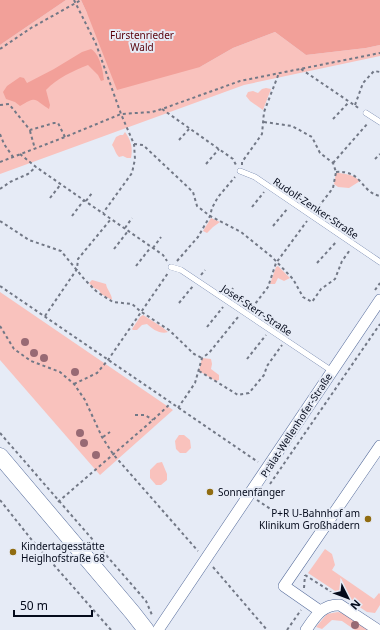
<svg xmlns="http://www.w3.org/2000/svg" width="380" height="630" viewBox="0 0 380 630" font-family="'Noto Sans',sans-serif">
<style>
.green{fill:#f9c2bd}
.forest{fill:#f2a099}
.lines{fill:none;stroke-linecap:round;stroke-linejoin:round}
.lane-casing{stroke:#576d9c;stroke-width:6}
.street-casing{stroke:#576d9c;stroke-width:12}
.secondary-casing{stroke:#576d9c;stroke-width:17}
.path{stroke:#727886;stroke-width:2;stroke-dasharray:3 3;stroke-linecap:butt}
.lane{stroke:#fff;stroke-width:5.5}
.street{stroke:#fff;stroke-width:11}
.secondary{stroke:#fff;stroke-width:16}
.tree{fill:#986a74}
.poi-dot{fill:#906c11;stroke:#e6ebf6;stroke-width:1.5}
.labels{text-anchor:middle;stroke-width:4;stroke-linejoin:round;paint-order:stroke}
.park-label{font-size:10px;fill:#580009;stroke:#e6ebf6}
.street-label{font-size:10px;fill:#050b1c;stroke:#e6ebf6}
.poi-label{font-size:10px;fill:#050b1c;stroke:#e6ebf6;text-anchor:start}
</style>
<rect width="100%" height="100%" fill="#e6ebf6"/>
<!-- green -->
<g class="green">
<polygon points="66,0 81,0 87,13 200,67 233,48 275,32 306,55 366,48 380,45 380,56 244,85 0,174 0,45"/>
<polygon points="266,88 271,89 263,110 250,101 246,96 248,92 253,91 258,93 262,89"/>
<path d="M125 132C131 140 133 148 131 158H127L123 156 119 157C115 153 115 149 112 145L116 137 120 135H123Z"/>
<path d="M336 173C344 173 354 175 360 181L349 188 338 187 334 184Z"/>
<polygon points="211,218 220,222 213,227 207,233 203,231"/>
<polygon points="278,266 290,278 284,281 278,278 275,284 270,284 276,267"/>
<path d="M92 280 106 284C107 290 112 294 112 300L101 294 99 290 94 288 89 283Z"/>
<polygon points="0,292 173,410 100,475 0,360"/>
<path d="M143 315 162 327 168 332C161 335 152 329 147 324L142 325 137 330H133L132 329 140 317Z"/>
<polygon points="202,358 211,359 212,364 211,369 219,375 219,380 216,381 199,371"/>
<polygon points="179,435 184,435 190,440 191,448 186,453 180,453 176,449 175,441"/>
<polygon points="162,462 167,474 167,480 161,485 156,485 150,478 150,470 157,463"/>
<polygon points="325,549 332,554 335,565 332,570 374,599 379,593 380,594 380,605 375,613 367,612 308,573"/>
<polygon points="338,612 345,614 368,630 355,630 342,621 332,620 322,629 316,627 327,614"/>
</g>
<!-- forest -->
<g class="forest">
<polygon points="0,0 66,0 0,45"/>
<polygon points="81,0 380,0 380,45 366,48 306,55 275,32 233,48 200,67 117,90 87,13"/>
<path d="M91 49C100 54 103 71 104 80L101 81 98 75 88 65C73 71 57 78 46 90L50 105 49 109C34 100 38 95 20 106L15 102 6 99 3 92 7 86 20 77 24 78 27 83 54 69 82 52Z"/>
</g>
<g class="lines">
<!-- lane casing -->
<g class="lane-casing">
<g id="lane">
<polyline points="366,113 380,122"/>
<polyline points="240,171 255,177 380,262"/>
<polyline points="171,267 181,270 332,371"/>
</g>
</g>
<!-- street casing -->
<g class="street-casing">
<g id="street">
<polyline points="320,611 284,586 380,446"/>
<polyline points="158,630 380,300"/>
<path d="M306 630C315 617 322 604 340 605L378 630"/>
</g>
</g>
<!-- secondary casing -->
<g class="secondary-casing">
<polyline id="secondary" points="0,456 132,612 146,630"/>
</g>
<!-- path -->
<g class="path">
<polyline points="74,0 96,44 121,114 134,144 135,159 132,173 103,213"/>
<polyline points="0,49 31,28 81,0"/>
<polyline points="301,69 360,109"/>
<polyline points="0,105 9,104 30,130 54,123 58,123 65,137"/>
<polyline points="355,105 363,83 374,71 380,72"/>
<polyline points="162,109 233,159 236,165"/>
<polyline points="333,119 349,102"/>
<polyline points="264,122 292,126 312,137 320,153 333,163 336,172 333,188 316,210"/>
<polyline points="30,131 35,149"/>
<polyline points="0,134 4,144 13,157"/>
<polyline points="179,140 189,129"/>
<polyline points="134,144 143,145 193,192 197,206 210,216 241,232 272,257 293,279 303,297 312,302 321,289 335,279 342,261 350,250"/>
<polyline points="20,154 36,167 163,255 167,261"/>
<polyline points="375,159 380,154"/>
<polyline points="0,162 65,137 121,114 152,112 162,109 240,81 380,53"/>
<polyline points="333,163 368,123"/>
<polyline points="206,164 219,149"/>
<polyline points="242,165 242,162 262,134 264,112 279,73"/>
<path d="M336 172C363 170 360 192 380 196"/>
<polyline points="0,189 10,182 28,174 36,167"/>
<polyline points="50,198 61,184"/>
<polyline points="86,201 92,193"/>
<polyline points="252,207 264,192"/>
<polyline points="72,216 84,200"/>
<polyline points="0,221 29,240 61,251 85,280 97,292 113,302 132,304 140,311 169,330 194,354 202,358"/>
<polyline points="273,226 288,208"/>
<polyline points="125,228 132,218"/>
<polyline points="153,248 161,237"/>
<polyline points="114,249 128,231"/>
<polyline points="177,261 198,237 210,216 212,208 218,197 235,177"/>
<polyline points="317,263 337,241"/>
<polyline points="136,266 151,247"/>
<polyline points="201,275 205,270"/>
<polyline points="0,286 258,462"/>
<polyline points="375,290 380,283"/>
<polyline points="229,294 233,288"/>
<polyline points="179,303 193,286"/>
<polyline points="252,308 268,287 276,263 307,221"/>
<polyline points="45,316 77,269 78,259 111,219"/>
<polyline points="276,324 279,320"/>
<polyline points="0,326 14,349 31,361 60,372 74,384 85,400 102,437 113,454 198,551"/>
<polyline points="207,327 223,307"/>
<polyline points="247,359 266,335"/>
<polyline points="199,371 238,395 249,393 264,375 267,366 282,345"/>
<polyline points="74,384 97,373 108,360 168,273"/>
<polyline points="178,408 195,383 202,358 209,353 238,317"/>
<polyline points="135,415 145,415 153,420"/>
<polyline points="0,433 146,601 152,615"/>
<polyline points="103,437 110,432"/>
<polyline points="270,484 380,324"/>
<polyline points="0,500 31,539 111,630"/>
<polyline points="257,500 281,516"/>
<polyline points="58,502 153,420 171,403"/>
<polyline points="213,567 267,630"/>
<polyline points="305,575 330,591 333,596"/>
<polyline points="304,588 305,575"/>
<polyline points="287,630 301,610"/>
</g>
<!-- lane -->
<use href="#lane" class="lane"/>
<!-- street -->
<use href="#street" class="street"/>
<!-- secondary -->
<use href="#secondary" class="secondary"/>
</g>
<!-- trees -->
<g class="tree">
<circle cx="25" cy="342" r="4"/>
<circle cx="34" cy="353" r="4"/>
<circle cx="44" cy="358" r="4"/>
<circle cx="75" cy="372" r="4"/>
<circle cx="80" cy="433" r="4"/>
<circle cx="84" cy="443" r="4"/>
<circle cx="96" cy="455" r="4"/>
<circle cx="355" cy="625" r="4"/>
</g>
<!-- markers -->
<g class="poi-dot">
<circle cx="210" cy="492" r="4"/>
<circle cx="368" cy="519" r="4"/>
<circle cx="13" cy="552" r="4"/>
</g>
<g class="labels">
<!-- park labels -->
<g class="park-label">
<text x="142" y="39">Fürstenrieder<tspan x="142" dy="12">Wald</tspan></text>
</g>
<!-- street labels -->
<g class="street-label">
<text transform="translate(316 208) rotate(34)" y="4">Rudolf-Zenker-Straße</text>
<text transform="translate(257 310) rotate(34)" y="4">Josef-Sterr-Straße</text>
<text transform="translate(296 425) rotate(-57)" y="4">Prälat-Wellenhofer-Straße</text>
</g>
<!-- poi labels -->
<g class="poi-label">
<text x="218" y="496">Sonnenfänger</text>
<text x="360" y="517" text-anchor="end">P+R U-Bahnhof am<tspan x="360" dy="12">Klinikum Großhadern</tspan></text>
<text x="21" y="550">Kindertagesstätte<tspan x="21" dy="12">Heiglhofstraße 68</tspan></text>
</g>
</g>
<!-- north arrow -->
<g transform="translate(348 598) rotate(132)" stroke="#e6ebf6" stroke-width="3" paint-order="stroke">
<path d="M0-3L7 15L0 10L-7 15Z" fill="#050b1c"/>
<text y="-6" font-size="11" font-weight="bold" text-anchor="middle" fill="#050b1c">N</text>
</g>
<!-- scale -->
<path d="M14 610v6h78v-6" fill="none" stroke="#050b1c" stroke-width="2"/>
<text x="20" y="610" font-size="12" fill="#050b1c" stroke="#e6ebf6" stroke-width="3" paint-order="stroke">50 m</text>
</svg>
